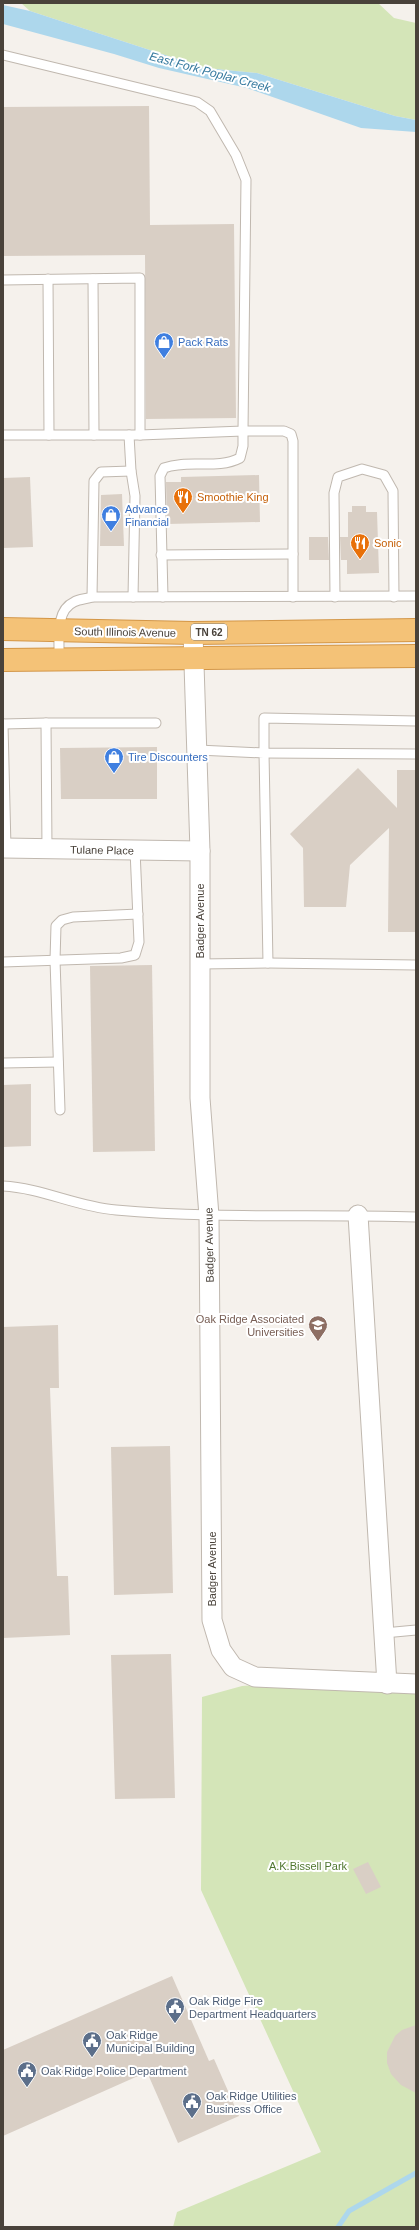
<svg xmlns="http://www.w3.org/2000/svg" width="419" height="2230" viewBox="0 0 419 2230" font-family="Arial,sans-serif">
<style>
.green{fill:#d4e5b8}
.water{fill:#add7ec}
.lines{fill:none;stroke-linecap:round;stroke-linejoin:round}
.stream{stroke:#add7ec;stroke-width:5}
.building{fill:#d9cfc5}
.lane-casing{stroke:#c0b8af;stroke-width:11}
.street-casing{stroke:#c0b8af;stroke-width:21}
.highway-casing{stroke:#d39647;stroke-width:24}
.lane{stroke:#fff;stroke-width:9}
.street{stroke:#fff;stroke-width:19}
.highway{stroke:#f4c277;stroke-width:22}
.labels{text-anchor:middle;stroke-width:4;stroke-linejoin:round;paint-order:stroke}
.shield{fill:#fff;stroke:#807b75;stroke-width:1}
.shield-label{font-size:10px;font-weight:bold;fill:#49423a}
.shop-label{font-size:11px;fill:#366cbe;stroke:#fff;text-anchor:start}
.food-label{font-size:11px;fill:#c56008;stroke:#fff;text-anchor:start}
.street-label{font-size:11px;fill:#49423a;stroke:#fff}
.education-label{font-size:11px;fill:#785e54;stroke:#fff;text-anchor:end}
.park-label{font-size:11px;fill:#507730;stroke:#fff}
.service-label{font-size:11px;fill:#4e5e75;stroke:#fff;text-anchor:start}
.water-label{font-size:12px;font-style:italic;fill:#35799e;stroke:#fff}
</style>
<rect width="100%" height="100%" fill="#f5f1ec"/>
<!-- green -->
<g class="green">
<polygon points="21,3 378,3 394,18 416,23 416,120 395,116 257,73 205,68 30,11"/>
<polygon points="255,1685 416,1690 416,2227 173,2227 177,2212 321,2152 201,1890 202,1697 242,1686"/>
</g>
<!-- water -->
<polygon class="water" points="3,5 30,11 205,68 257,73 395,116 416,120 416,132 361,128 247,88 159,68 114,54 3,24"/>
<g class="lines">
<!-- stream -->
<polyline class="stream" points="338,2227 349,2211 416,2173"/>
</g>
<!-- building -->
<g class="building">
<polygon points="149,106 150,225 234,224 236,418 146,419 145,255 3,256 3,107"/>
<polygon points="259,475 260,522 167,524 166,482 181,482 181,477"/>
<polygon points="30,477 33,547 3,548 3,478"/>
<polygon points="122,494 124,546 100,546 101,495"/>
<polygon points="352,506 366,506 366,512 377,512 379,573 347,574 347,560 341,560 340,537 348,537 348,512 352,512"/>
<polygon points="309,537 328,537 329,560 309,560"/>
<polygon points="157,747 157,799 61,799 60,748"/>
<polygon points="358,768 397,808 397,770 416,770 416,932 388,932 389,828 350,865 346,907 304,907 303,848 290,834"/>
<polygon points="152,965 155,1151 93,1152 90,966"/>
<polygon points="31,1084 31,1146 3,1147 3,1085"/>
<polygon points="58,1325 59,1388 50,1388 57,1576 68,1576 70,1635 3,1638 3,1327"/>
<polygon points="170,1446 173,1593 114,1595 111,1447"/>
<polygon points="171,1654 175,1798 115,1799 111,1655"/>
<polygon points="368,1862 381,1887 366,1894 353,1869"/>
<polygon points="172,1976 209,2061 214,2059 239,2116 178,2143 147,2072 3,2136 3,2050"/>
<polygon points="416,2025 416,2093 401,2085 391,2074 387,2063 387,2052 395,2036 402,2030"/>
</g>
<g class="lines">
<!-- lane casing -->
<g class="lane-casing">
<g id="lane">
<polyline points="3,55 197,102 210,111 236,155 246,180 243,431 140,435"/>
<polyline points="48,279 49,435"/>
<polyline points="93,279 94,435"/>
<polyline points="3,280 140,278 140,435 3,435"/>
<polyline points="129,435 131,471 135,496 133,597"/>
<polyline points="161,555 293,554"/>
<polyline points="92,597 94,481 101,472 131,471"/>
<path d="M163 597 160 476 164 468C188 459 217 470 240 458L243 446V431H284L291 434 293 441V597"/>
<polyline points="335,597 334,493 338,477 362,469 384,475 393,491 394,597"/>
<path d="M59 660C60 642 54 611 74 602 79 599 86 599 92 597L416 596"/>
<polyline points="416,721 264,718 264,753 416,754"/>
<polyline points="3,724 6,848"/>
<polyline points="3,724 46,723"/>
<polyline points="198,750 264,753 268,963 200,964"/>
<polyline points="47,849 46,723 156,723"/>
<polyline points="3,962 121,958 135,955 139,942 135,850"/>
<polyline points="268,963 416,965"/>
<polyline points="3,1063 58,1062"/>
<polyline points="60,1110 55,960 56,926 62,920 73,917 138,914"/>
<path d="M3 1186C42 1188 77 1207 116 1210 216 1219 316 1214 416 1217"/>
<polyline points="384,1633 416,1630"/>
</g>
</g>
<!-- street casing -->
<g class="street-casing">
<g id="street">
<polyline points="193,633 200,851 200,1098 209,1216 212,1620 221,1650 233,1667 255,1677 416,1684"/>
<polyline points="3,848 200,851"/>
<polyline points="358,1215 387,1684"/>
</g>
</g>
<!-- highway casing -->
<g class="highway-casing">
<g id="highway">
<polyline points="3,629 193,633 416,630"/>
<polyline points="3,660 416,656"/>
</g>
</g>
<!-- lane -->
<use href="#lane" class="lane"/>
<!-- street -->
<use href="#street" class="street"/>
<!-- highway -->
<use href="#highway" class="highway"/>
</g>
<!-- icons -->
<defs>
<g id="shop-pin" transform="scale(1)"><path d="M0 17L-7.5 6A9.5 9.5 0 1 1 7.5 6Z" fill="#3f7fe0" stroke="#fff"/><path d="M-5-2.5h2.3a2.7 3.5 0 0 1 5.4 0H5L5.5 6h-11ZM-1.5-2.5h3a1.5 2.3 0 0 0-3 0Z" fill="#fff"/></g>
<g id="restaurant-pin" transform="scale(1)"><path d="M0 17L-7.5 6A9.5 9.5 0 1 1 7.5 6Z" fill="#e8710a" stroke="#fff"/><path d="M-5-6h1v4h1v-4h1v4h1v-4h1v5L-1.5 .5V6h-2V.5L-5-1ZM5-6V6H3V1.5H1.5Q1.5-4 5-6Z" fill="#fff"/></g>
<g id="university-pin" transform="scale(1)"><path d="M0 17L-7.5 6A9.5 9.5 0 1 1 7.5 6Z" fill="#8d6e63" stroke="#fff"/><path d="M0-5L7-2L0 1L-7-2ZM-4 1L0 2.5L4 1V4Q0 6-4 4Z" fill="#fff"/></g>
<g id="civic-pin" transform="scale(1)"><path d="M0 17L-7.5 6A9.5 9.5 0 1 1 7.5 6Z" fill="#5c6f8a" stroke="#fff"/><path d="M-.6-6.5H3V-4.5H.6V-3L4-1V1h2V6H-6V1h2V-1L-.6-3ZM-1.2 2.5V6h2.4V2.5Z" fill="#fff"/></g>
</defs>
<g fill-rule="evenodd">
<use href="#shop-pin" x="164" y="342"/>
<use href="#restaurant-pin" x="183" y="497"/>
<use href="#shop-pin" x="111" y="515"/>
<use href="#restaurant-pin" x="360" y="543"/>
<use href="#shop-pin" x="114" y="757"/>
<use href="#university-pin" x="318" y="1325"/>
<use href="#civic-pin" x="175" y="2007"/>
<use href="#civic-pin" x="92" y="2041"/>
<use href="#civic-pin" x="27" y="2071"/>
<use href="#civic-pin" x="192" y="2102"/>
</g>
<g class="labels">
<!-- shield labels -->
<rect class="shield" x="191" y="624" width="36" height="16" rx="3"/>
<g class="shield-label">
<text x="209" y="636">TN 62</text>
</g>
<!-- shop labels -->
<g class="shop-label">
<text x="178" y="346">Pack Rats</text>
<text x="125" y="513">Advance<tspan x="125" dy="13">Financial</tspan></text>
<text x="128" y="761">Tire Discounters</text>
</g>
<!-- food labels -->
<g class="food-label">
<text x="197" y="501">Smoothie King</text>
<text x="374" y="547">Sonic</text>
</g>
<!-- street labels -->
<g class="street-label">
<text transform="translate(125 632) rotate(1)" y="4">South Illinois Avenue</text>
<text transform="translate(102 850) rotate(1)" y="4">Tulane Place</text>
<text transform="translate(200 921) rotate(-90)" y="4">Badger Avenue</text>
<text transform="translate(209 1245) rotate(-91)" y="4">Badger Avenue</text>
<text transform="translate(212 1569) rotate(-90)" y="4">Badger Avenue</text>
</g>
<!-- education labels -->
<g class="education-label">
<text x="304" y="1323">Oak Ridge Associated<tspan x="304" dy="13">Universities</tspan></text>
</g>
<!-- park labels -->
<g class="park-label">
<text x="308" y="1870">A.K.Bissell Park</text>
</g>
<!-- service labels -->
<g class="service-label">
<text x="189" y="2005">Oak Ridge Fire<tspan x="189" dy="13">Department Headquarters</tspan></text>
<text x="106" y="2039">Oak Ridge<tspan x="106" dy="13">Municipal Building</tspan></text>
<text x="41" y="2075">Oak Ridge Police Department</text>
<text x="206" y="2100">Oak Ridge Utilities<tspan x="206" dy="13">Business Office</tspan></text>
</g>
<!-- water labels -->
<g class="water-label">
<text transform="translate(210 72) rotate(15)" y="4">East Fork Poplar Creek</text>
</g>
</g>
<!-- border -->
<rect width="419" height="2230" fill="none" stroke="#49423a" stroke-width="8"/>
</svg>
